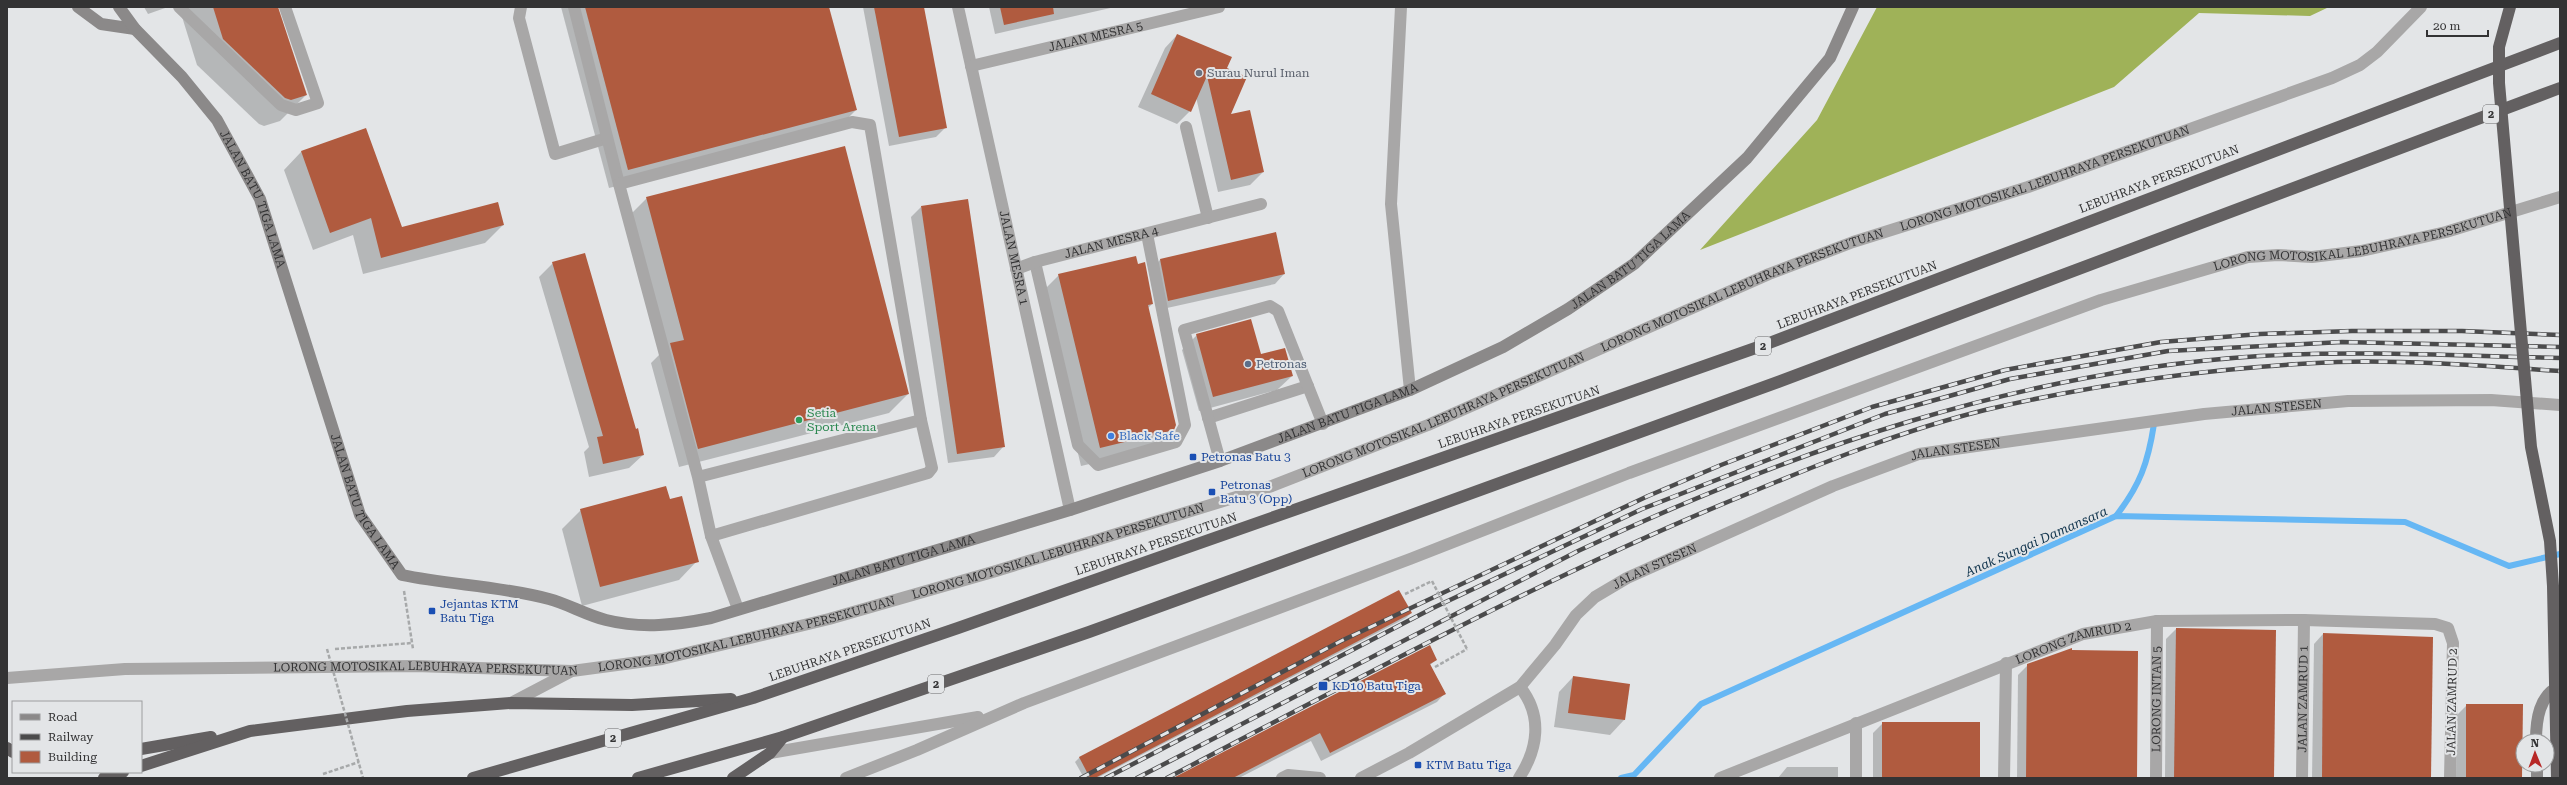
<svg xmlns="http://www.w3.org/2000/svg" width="2567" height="785" viewBox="0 0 2567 785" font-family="'Roboto Serif',serif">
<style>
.forest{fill:#9fb258}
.shadow{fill:#0003}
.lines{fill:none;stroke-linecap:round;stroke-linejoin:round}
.stream{stroke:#66b7f4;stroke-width:6}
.building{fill:#b05b3f}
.path{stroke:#a7a9aa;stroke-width:2.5;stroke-dasharray:4 2;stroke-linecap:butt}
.lane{stroke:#a8a7a7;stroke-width:12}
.street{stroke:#a8a7a7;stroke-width:12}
.secondary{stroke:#8b8989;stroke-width:12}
.highway{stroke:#636061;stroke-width:12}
.rail-casing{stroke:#4b4b4c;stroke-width:4.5}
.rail{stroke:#e3e5e7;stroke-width:3;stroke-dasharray:9;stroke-linecap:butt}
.path-bridge{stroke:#a7a9aa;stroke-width:2.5;stroke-dasharray:4 2;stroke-linecap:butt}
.highway-bridge{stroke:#636061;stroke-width:12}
.worship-dot{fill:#6b7280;stroke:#e3e5e7;stroke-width:1.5}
.service-dot{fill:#5c6f8a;stroke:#e3e5e7;stroke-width:1.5}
.leisure-dot{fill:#2e9e5b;stroke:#e3e5e7;stroke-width:1.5}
.shop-dot{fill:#3f7fe0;stroke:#e3e5e7;stroke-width:1.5}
.transit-dot{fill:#1a4fb4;stroke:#e3e5e7;stroke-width:1.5}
.labels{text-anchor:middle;stroke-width:4;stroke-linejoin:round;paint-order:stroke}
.shield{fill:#e3e5e7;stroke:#68686a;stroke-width:1}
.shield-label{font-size:11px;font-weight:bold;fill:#333334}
.street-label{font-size:12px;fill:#333334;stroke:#e3e5e7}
.worship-label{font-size:12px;fill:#5b616d;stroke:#e3e5e7;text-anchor:start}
.service-label{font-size:12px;fill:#4e5e75;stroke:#e3e5e7;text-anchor:start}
.leisure-label{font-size:12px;fill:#27864d;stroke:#e3e5e7;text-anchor:start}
.shop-label{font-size:12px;fill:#366cbe;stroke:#e3e5e7;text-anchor:start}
.transit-label{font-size:12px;fill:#164399;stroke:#e3e5e7;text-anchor:start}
.water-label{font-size:13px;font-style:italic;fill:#11344d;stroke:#e3e5e7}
</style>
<rect width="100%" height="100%" fill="#e3e5e7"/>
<!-- forest -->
<polygon class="forest" points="1877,7 2329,7 2310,16 2199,13 2114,87 1700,250 1817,120"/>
<!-- shadow -->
<g class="shadow">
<polygon points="144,7 168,7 148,14"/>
<polygon points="179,7 277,7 306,95 280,121 264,126 259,124 197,65"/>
<polygon points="561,7 828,7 856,110 837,129 609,188"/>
<polygon points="863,7 923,7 946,127 936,137 889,146"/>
<polygon points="989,7 1115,7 995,34"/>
<polygon points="1177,35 1226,69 1230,116 1263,172 1250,185 1218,192 1196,97 1190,111 1177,124 1138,107 1165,48"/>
<polygon points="365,129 401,228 503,225 485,243 363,274 353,235 313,250 284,170 301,152"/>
<polygon points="647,198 908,394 889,413 679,467 651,363 663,351 628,217"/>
<polygon points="921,207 1003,447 994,457 948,463 911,217"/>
<polygon points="1275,234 1284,274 1275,284 1158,310 1150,270 1160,260"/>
<polygon points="553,263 643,455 629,468 589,477 584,452 589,447 539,277"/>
<polygon points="1059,275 1152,304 1147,309 1173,430 1154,449 1081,466 1040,294"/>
<polygon points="1197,335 1292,376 1277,390 1199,411 1182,350"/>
<polygon points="669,500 697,561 679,580 582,606 562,529 581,510"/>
<polygon points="1411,613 1406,618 1097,778 1084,778 1075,762 1080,757"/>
<polygon points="2176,629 2275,631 2273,778 2165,778 2166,639"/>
<polygon points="2323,634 2430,778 2312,778 2314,644"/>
<polygon points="1436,660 1430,665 1445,693 1437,702 1321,761 1311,741 1239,778 1175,778"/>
<polygon points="2028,665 2136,778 2017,778 2018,675"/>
<polygon points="1573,677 1629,685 1624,720 1610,735 1554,727 1559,692"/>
<polygon points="2467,705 2521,778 2456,778 2457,715"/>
<polygon points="1883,723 1979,778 1873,778 1873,733"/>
<polygon points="1787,767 1838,767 1838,778 1778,778"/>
</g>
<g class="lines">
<!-- stream -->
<g class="stream">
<path d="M2116 516C2140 485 2148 463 2154 424"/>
<polyline points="1621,778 1634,775 1701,704 2116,516 2405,522 2509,566 2560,554"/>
</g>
</g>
<!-- building -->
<g class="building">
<polygon points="213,7 278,7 307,95 291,100 285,98 223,39"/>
<polygon points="585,7 829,7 857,110 628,170"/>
<polygon points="874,7 924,7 947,128 899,137"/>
<polygon points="1000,7 1053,7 1054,14 1004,25"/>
<polygon points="1177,34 1232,57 1227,68 1247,77 1231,114 1250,110 1264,172 1231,180 1207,76 1191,112 1151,94"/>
<polygon points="366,128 402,227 498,202 504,225 381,258 371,218 330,233 301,151"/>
<polygon points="845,146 909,394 698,449 670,343 684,340 646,197"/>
<polygon points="968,199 1005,447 957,454 921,206"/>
<polygon points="1276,232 1285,274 1168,301 1160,259"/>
<polygon points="585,253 636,429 638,428 644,455 603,464 597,437 603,436 552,262"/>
<polygon points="1136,256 1138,264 1145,262 1153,304 1148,305 1176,425 1174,430 1100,448 1058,274"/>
<polygon points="1251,319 1261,354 1285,348 1293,376 1213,397 1196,334"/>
<polygon points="666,486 670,499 682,496 699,562 600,587 580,509"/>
<polygon points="1399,590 1412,613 1095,778 1090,778 1079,757"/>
<polygon points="2176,628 2276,630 2274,778 2174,778"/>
<polygon points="2323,633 2433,637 2431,778 2322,778"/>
<polygon points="1430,645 1437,660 1430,664 1446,694 1330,753 1320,733 1233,778 1173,778"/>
<polygon points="2072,648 2072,650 2138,651 2137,778 2026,778 2027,664"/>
<polygon points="1573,676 1630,684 1625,720 1568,713"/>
<polygon points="2466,704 2523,704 2522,778 2466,778"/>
<rect x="1882" y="722" width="98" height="56"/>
</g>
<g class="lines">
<!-- path -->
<g class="path">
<polyline points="404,591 413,649"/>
<polyline points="1405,594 1432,581"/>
<polyline points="335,649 412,643"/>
<polyline points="1435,667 1467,649"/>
<polyline points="323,774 359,762"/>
</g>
<!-- lane -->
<g class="lane">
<polyline points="179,7 281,105 296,110 318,103 285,7"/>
<polyline points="521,7 519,18 555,154 607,138"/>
<polyline points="574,7 619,184"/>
<polyline points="1035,262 1078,445 1098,465 1176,442 1185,425 1147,234"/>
<polyline points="1208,418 1308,386"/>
<polyline points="1220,461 1184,330 1270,306 1278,311 1323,424"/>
<polyline points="698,477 921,420 870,125 852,122 619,184 698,477 711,536 738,609"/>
<polyline points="711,536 928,473 932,468 921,420"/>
<path id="s1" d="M7 678 125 669 415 666 572 671 662 659 829 619 996 571 1272 486 1428 425 1769 274 1853 242 2028 187 2332 78 2360 65 2377 52 2421 7"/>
<polyline points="511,703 570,672"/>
<polyline points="770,753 978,717"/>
<path id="s2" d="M846 778 917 750 1024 703 1410 559 1629 473 2101 300 2248 257 2278 255 2312 257 2361 251 2446 232 2560 197"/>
<polyline points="1282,778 1288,775 1320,778"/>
<path id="s3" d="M1361 778 1409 753 1520 687 1555 645 1576 615 1595 597 1627 578 1833 486 1919 454 2204 414 2348 401 2491 400 2560 405"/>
</g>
<!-- street -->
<g class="street">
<path id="s4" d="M958 7 1070 510"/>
<polyline points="1401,7 1391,204 1410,390"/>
<path id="s5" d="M971 66 1219 7"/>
<polyline points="1186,127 1208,218"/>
<path id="s6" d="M1016 269 1035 262 1261 204"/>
<path d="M1519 778C1538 749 1543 716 1520 687"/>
<path id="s7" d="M1720 778 2083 634 2157 621 2304 620 2435 624 2448 628 2453 643 2450 778"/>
<polyline points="1856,778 1856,723"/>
<polyline points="2004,778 2006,663"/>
<path id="s8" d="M2156 778 2157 621"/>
<path id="s9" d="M2302 778 2304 620"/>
</g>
<!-- secondary -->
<g class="secondary">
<polyline points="78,7 101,24 135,29"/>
<path id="s10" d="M119 7 135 29 182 77 217 120 260 199 360 515 402 575C450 585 501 586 549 599 568 604 586 615 606 620 642 629 676 625 711 618L1070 510 1220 461 1410 390 1503 347 1568 309 1634 264 1747 158 1830 58 1853 7"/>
<path d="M2536 741C2536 720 2539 695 2560 686"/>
<polyline points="2537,765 2537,778"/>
</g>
<!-- highway -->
<g class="highway">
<polyline points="7,748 13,752"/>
<polyline points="141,749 211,737"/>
<polyline points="141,766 250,731 407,711 511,703 632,705 731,699"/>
<polyline points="104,778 123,772"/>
<polyline points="473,778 753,698 958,628 1764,345 2560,43"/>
<polyline points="638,778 783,737 1089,632 1778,382 2560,88"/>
<polyline points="733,778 770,753 783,737"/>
</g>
<!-- rail casing -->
<g class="rail-casing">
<g id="rail">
<polyline points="1081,778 1341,641 1648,496 1721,465 1872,407 2005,370 2161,342 2260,334 2352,331 2462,331 2560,335"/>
<polyline points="1106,778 1433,608 1642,509 1885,414 2010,379 2168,351 2342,342 2560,347"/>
<path d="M1137 778 1578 551C1793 450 2021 371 2260 356 2360 350 2460 356 2560 358"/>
<path d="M1167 778C1358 679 1548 575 1747 494 1824 462 1904 430 1985 410 2100 383 2219 367 2337 362 2411 360 2486 366 2560 371"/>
</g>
</g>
<!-- rail -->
<use href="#rail" class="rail"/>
<!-- path-bridge -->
<g class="path-bridge">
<polyline points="1432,581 1467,649"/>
<polyline points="327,649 363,778"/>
</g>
<!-- highway-bridge -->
<polyline class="highway-bridge" points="2510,7 2499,47 2499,83 2531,447 2550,541 2553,586 2557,778"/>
</g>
<!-- markers -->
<circle class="worship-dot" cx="1199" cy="73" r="4"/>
<circle class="service-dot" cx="1248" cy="364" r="4"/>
<circle class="leisure-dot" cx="799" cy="420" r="4"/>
<circle class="shop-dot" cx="1111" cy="436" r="4"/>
<g class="transit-dot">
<rect x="1189" y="453" width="8" height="8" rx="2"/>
<rect x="1208" y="488" width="8" height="8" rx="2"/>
<rect x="428" y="607" width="8" height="8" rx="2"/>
<rect x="1318" y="681" width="10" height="10" rx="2"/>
<rect x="1414" y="761" width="8" height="8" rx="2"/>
</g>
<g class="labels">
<!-- shield labels -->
<g class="shield">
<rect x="2483" y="105" width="16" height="18" rx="3"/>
<rect x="1755" y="337" width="16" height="18" rx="3"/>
<rect x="928" y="675" width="16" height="18" rx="3"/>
<rect x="605" y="729" width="16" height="18" rx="3"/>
</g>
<g class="shield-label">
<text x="2491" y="118">2</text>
<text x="1763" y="350">2</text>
<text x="936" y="688">2</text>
<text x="613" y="742">2</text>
</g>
<!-- street labels -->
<g class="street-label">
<text dy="4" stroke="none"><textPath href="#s5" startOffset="128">JALAN MESRA 5</textPath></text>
<text dy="4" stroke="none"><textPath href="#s1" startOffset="2123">LORONG MOTOSIKAL LEBUHRAYA PERSEKUTUAN</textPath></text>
<text transform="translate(2159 179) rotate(-21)" y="4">LEBUHRAYA PERSEKUTUAN</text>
<text dy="4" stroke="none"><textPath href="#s10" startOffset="237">JALAN BATU TIGA LAMA</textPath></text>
<text dy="4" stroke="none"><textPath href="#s2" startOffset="1613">LORONG MOTOSIKAL LEBUHRAYA PERSEKUTUAN</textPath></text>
<text dy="4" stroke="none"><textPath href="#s6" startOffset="99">JALAN MESRA 4</textPath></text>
<text dy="4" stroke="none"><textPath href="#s4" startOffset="257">JALAN MESRA 1</textPath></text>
<text dy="4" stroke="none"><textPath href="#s10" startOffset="1953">JALAN BATU TIGA LAMA</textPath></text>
<text dy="4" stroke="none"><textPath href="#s1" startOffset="1800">LORONG MOTOSIKAL LEBUHRAYA PERSEKUTUAN</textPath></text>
<text transform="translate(1857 295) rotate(-21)" y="4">LEBUHRAYA PERSEKUTUAN</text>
<text dy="4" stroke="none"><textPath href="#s3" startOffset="1016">JALAN STESEN</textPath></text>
<text dy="4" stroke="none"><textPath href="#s10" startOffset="1629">JALAN BATU TIGA LAMA</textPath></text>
<text dy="4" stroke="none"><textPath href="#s1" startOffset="1476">LORONG MOTOSIKAL LEBUHRAYA PERSEKUTUAN</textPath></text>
<text transform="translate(1519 417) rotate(-19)" y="4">LEBUHRAYA PERSEKUTUAN</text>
<text dy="4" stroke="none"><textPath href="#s3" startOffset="692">JALAN STESEN</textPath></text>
<text dy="4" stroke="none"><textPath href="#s10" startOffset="561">JALAN BATU TIGA LAMA</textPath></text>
<text transform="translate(1156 544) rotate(-19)" y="4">LEBUHRAYA PERSEKUTUAN</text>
<text dy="4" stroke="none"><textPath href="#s1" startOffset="1067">LORONG MOTOSIKAL LEBUHRAYA PERSEKUTUAN</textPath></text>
<text dy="4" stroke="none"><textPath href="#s10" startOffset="1161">JALAN BATU TIGA LAMA</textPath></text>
<text dy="4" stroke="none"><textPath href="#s3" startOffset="368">JALAN STESEN</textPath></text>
<text dy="4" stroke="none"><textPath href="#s1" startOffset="744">LORONG MOTOSIKAL LEBUHRAYA PERSEKUTUAN</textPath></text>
<text dy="4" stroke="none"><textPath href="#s7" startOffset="379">LORONG ZAMRUD 2</textPath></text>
<text transform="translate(850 650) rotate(-19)" y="4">LEBUHRAYA PERSEKUTUAN</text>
<text dy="4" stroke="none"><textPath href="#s1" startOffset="419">LORONG MOTOSIKAL LEBUHRAYA PERSEKUTUAN</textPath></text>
<text dy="4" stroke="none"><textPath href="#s8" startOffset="79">LORONG INTAN 5</textPath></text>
<text dy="4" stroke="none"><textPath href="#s9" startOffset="79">JALAN ZAMRUD 1</textPath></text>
<text transform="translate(2452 702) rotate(-89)" y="4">JALAN ZAMRUD 2</text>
</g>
<!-- worship labels -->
<g class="worship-label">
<text x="1207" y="77">Surau Nurul Iman</text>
</g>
<!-- service labels -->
<g class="service-label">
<text x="1256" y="368">Petronas</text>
</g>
<!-- leisure labels -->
<g class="leisure-label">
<text x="807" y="417">Setia<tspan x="807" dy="14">Sport Arena</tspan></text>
</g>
<!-- shop labels -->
<g class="shop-label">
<text x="1119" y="440">Black Safe</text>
</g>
<!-- transit labels -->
<g class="transit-label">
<text x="1201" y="461">Petronas Batu 3</text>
<text x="1220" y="489">Petronas<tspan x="1220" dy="14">Batu 3 (Opp)</tspan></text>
<text x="440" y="608">Jejantas KTM<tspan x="440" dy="14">Batu Tiga</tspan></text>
<text x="1332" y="690">KD10 Batu Tiga</text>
<text x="1426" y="769">KTM Batu Tiga</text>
</g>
<!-- water labels -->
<g class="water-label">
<text transform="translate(2036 541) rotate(-24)" y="5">Anak Sungai Damansara</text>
</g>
</g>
<!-- border -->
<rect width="2567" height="785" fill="none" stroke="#333334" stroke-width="16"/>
<!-- legend -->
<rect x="12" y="701" width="130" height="72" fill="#e3e5e7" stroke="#9d9e9f"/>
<rect x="20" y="714" width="20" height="6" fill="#8b8989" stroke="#9d9e9f"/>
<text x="48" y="721" font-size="12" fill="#333334">Road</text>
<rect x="20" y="734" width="20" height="6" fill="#4b4b4c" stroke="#9d9e9f"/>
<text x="48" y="741" font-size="12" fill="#333334">Railway</text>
<rect x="20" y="751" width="20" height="12" fill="#b05b3f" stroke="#9d9e9f"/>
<text x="48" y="761" font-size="12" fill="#333334">Building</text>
<!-- north arrow -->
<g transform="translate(2535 753) rotate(359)"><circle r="19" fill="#e3e5e7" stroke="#9d9e9f"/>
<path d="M0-3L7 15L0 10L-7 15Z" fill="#b72726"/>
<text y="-6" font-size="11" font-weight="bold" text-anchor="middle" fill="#333334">N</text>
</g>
<!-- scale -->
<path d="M2427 30v6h61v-6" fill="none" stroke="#333334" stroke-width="2"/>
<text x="2433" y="30" font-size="12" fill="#333334" stroke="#e3e5e7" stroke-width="3" paint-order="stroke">20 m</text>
</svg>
